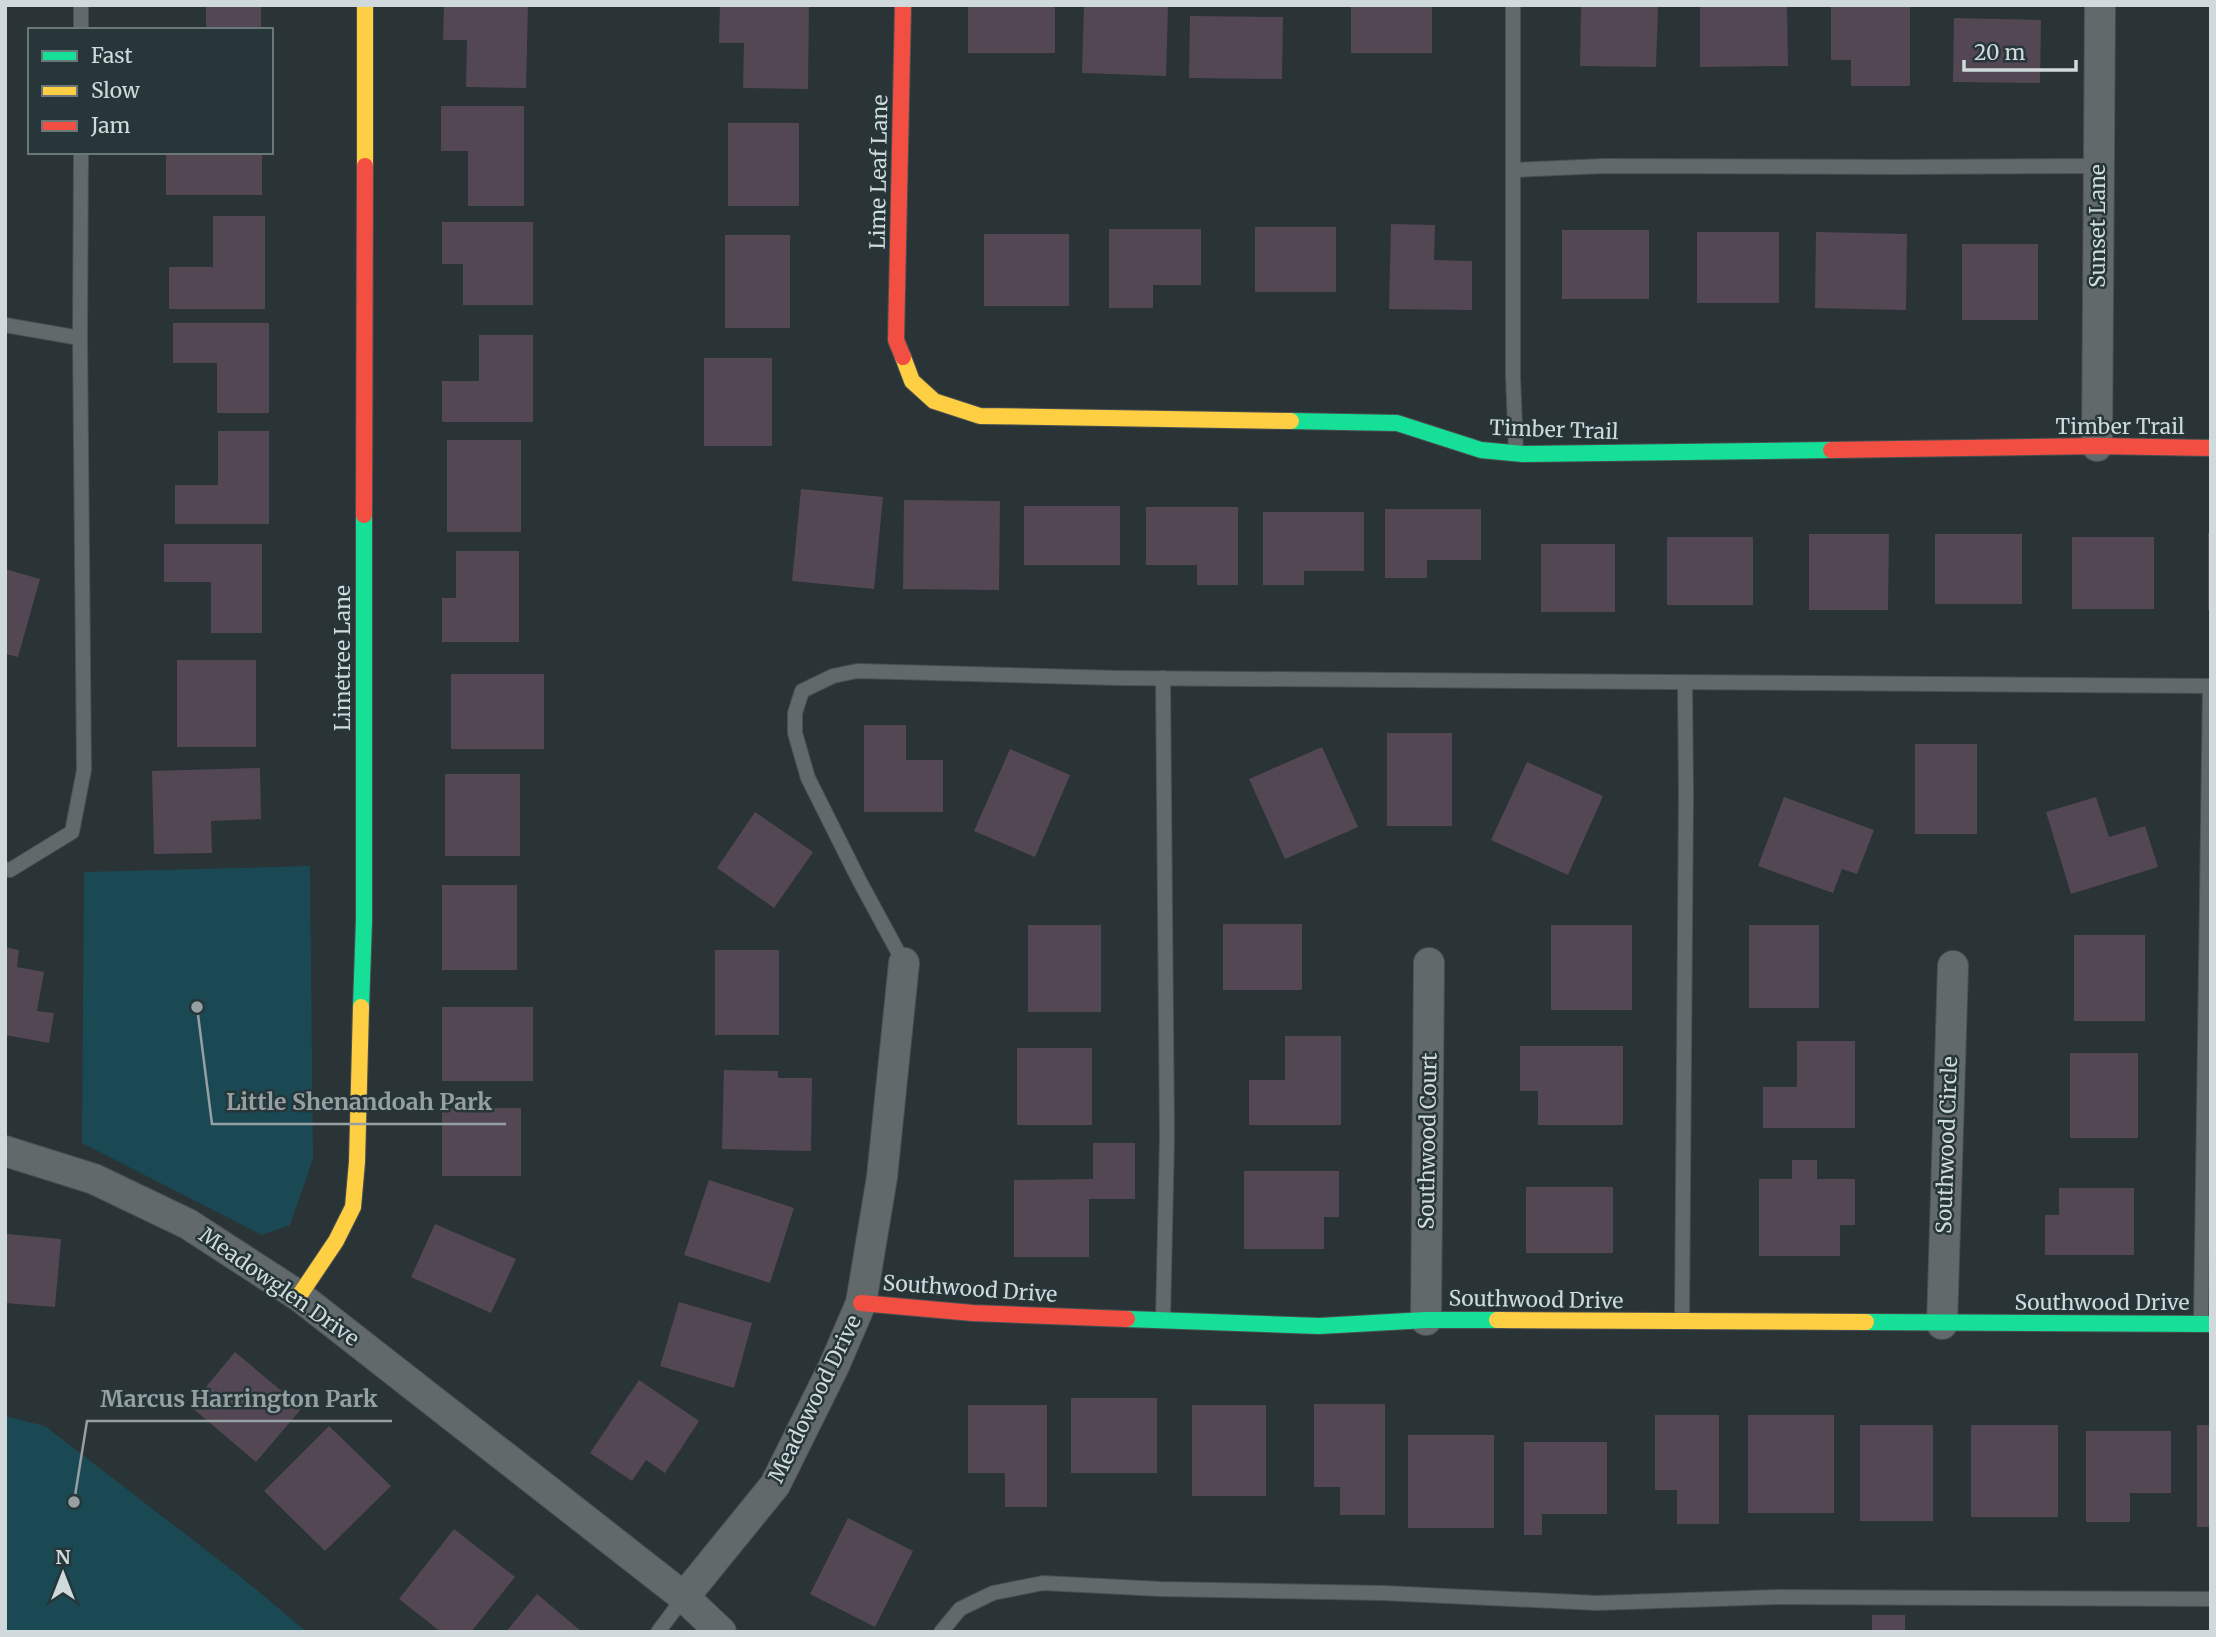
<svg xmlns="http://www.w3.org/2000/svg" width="2216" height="1637" viewBox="0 0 2216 1637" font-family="Merriweather,serif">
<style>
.green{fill:#1a4953}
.building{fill:#534753}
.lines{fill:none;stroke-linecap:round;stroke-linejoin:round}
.lane-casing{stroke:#495052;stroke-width:16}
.street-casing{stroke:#495052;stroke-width:32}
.fast-casing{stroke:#495052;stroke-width:18}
.slow-casing{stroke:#495052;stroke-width:18}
.jam-casing{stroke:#495052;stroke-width:18}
.lane{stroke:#62696a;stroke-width:14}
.street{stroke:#62696a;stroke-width:30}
.fast{stroke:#16e098;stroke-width:16}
.slow{stroke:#ffcf43;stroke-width:16}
.jam{stroke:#f24e42;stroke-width:16}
.labels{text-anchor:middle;stroke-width:5;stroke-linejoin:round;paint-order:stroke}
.street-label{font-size:21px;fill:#d0dadc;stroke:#263639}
.leader{fill:none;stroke:#96a0a2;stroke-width:2.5}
.callout-dot{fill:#96a0a2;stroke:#263639;stroke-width:2.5}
.callout-label{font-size:23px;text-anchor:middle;font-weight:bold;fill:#96a0a2;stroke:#263639;stroke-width:5;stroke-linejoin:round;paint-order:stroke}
</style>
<rect width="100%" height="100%" fill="#2a3335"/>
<!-- green -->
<g class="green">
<polygon points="310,866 313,1159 290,1225 262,1235 82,1143 84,872"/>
<polygon points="5,1416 45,1426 241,1577 307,1632 5,1632"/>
</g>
<!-- building -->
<g class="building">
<rect x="206" y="5" width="55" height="25"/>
<polygon points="444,5 528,5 526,88 466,87 467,40 443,40"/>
<polygon points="720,5 809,5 808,89 743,88 744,43 719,43"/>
<rect x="968" y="5" width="87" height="48"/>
<polygon points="1084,5 1168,5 1166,76 1082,73"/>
<rect x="1351" y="5" width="81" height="48"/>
<polygon points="1581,5 1658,5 1656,67 1580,66"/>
<polygon points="1700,5 1787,5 1788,66 1700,67"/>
<polygon points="1831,5 1910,5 1910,86 1851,86 1851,60 1831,60"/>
<polygon points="1190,16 1283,17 1282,79 1189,78"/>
<polygon points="1954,18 2041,20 2040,83 1953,82"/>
<polygon points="441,106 524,106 524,206 468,206 468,151 441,151"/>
<rect x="728" y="123" width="71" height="83"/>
<polygon points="211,152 262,152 262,195 166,195 166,154"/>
<polygon points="213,216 265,216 265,309 169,309 169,267 213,267"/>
<polygon points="442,222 533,222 533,305 463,305 463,264 442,264"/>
<polygon points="1391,224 1435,225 1434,260 1472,261 1472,310 1389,309"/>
<rect x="1255" y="227" width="81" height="65"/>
<polygon points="1109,229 1201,229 1201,285 1153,285 1153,308 1109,308"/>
<rect x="1562" y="230" width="87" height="69"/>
<rect x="1697" y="232" width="82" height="71"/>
<polygon points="1816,232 1907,234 1906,310 1815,308"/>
<rect x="984" y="234" width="85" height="72"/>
<rect x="725" y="235" width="65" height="93"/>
<rect x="1962" y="244" width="76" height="76"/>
<polygon points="173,323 269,323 269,413 217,413 217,363 173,363"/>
<polygon points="479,335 533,335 533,422 442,422 442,381 479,381"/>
<rect x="704" y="358" width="68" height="88"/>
<polygon points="218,431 269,431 269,524 175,524 175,485 218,485"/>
<rect x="447" y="440" width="74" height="92"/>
<polygon points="801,489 883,497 874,589 792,581"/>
<polygon points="904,500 1000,501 999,590 903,589"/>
<rect x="1024" y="506" width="96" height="59"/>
<polygon points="1146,507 1238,507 1238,585 1197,585 1197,565 1146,565"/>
<polygon points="1385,509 1481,509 1481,560 1427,560 1427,578 1385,578"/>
<polygon points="1263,512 1364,512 1364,571 1304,571 1304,585 1263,585"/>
<rect x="2208" y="533" width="3" height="77"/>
<polygon points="1809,534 1889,534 1888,610 1809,610"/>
<rect x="1935" y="534" width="87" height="70"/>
<rect x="1667" y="537" width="86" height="68"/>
<rect x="2072" y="537" width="82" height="72"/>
<polygon points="164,544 262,544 262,633 211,633 211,582 164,582"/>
<rect x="1541" y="544" width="74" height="68"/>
<polygon points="456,551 519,551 519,642 442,642 442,598 456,598"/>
<polygon points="5,569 40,579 18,657 5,654"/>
<rect x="177" y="660" width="79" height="87"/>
<rect x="451" y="674" width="93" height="75"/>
<polygon points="864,725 906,725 906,760 943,760 943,812 864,812"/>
<rect x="1387" y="733" width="65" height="93"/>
<rect x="1915" y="744" width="62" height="90"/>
<polygon points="1322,747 1358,827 1285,859 1249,779"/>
<polygon points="1010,749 1070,775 1035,857 974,831"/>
<polygon points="1527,762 1603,796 1568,875 1491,840"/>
<polygon points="260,768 261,819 211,821 212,853 154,854 152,771"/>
<rect x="445" y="774" width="75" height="82"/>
<polygon points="1784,797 1874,830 1857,874 1842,869 1833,893 1758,866"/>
<polygon points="2096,797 2109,837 2145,826 2158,867 2071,894 2046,812"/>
<polygon points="755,812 813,852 774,908 717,868"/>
<rect x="442" y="885" width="75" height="85"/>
<rect x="1223" y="924" width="79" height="66"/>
<rect x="1028" y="925" width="73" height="87"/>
<rect x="1551" y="925" width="81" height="85"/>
<rect x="1749" y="925" width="70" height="83"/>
<rect x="2074" y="935" width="71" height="86"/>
<polygon points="5,947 19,950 17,967 44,972 37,1011 54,1013 49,1043 5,1035"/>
<rect x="715" y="950" width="64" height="85"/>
<rect x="442" y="1007" width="91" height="74"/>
<polygon points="1285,1036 1341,1036 1341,1125 1249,1125 1249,1080 1285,1080"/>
<polygon points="1797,1041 1855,1041 1855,1128 1763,1128 1763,1087 1797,1087"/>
<polygon points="1520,1046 1623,1046 1623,1125 1538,1125 1538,1091 1520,1091"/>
<rect x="1017" y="1048" width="75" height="77"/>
<rect x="2070" y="1053" width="68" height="85"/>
<polygon points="724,1070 778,1071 778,1078 812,1078 811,1151 722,1149"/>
<rect x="442" y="1108" width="79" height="68"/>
<polygon points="1093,1143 1135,1143 1135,1199 1089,1199 1089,1257 1014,1257 1014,1180 1093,1179"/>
<polygon points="1792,1160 1817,1160 1817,1179 1855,1179 1855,1225 1840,1225 1840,1256 1759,1256 1759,1179 1792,1179"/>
<polygon points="1244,1171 1339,1171 1339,1217 1324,1217 1324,1249 1244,1249"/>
<polygon points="709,1180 794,1208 770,1283 684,1255"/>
<rect x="1526" y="1187" width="87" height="66"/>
<polygon points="2059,1188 2134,1188 2134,1255 2045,1255 2045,1215 2059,1215"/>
<polygon points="435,1224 516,1259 491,1313 411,1277"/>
<polygon points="7,1234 61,1239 55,1307 5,1303"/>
<polygon points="679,1302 752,1323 734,1388 660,1366"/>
<polygon points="235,1352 302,1408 256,1462 190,1406"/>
<polygon points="639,1380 699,1421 665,1473 646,1460 632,1481 590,1453"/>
<rect x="1071" y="1398" width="86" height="75"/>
<polygon points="1314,1404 1385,1404 1385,1515 1340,1515 1340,1487 1314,1487"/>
<polygon points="968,1405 1047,1405 1047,1507 1005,1507 1005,1473 968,1473"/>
<rect x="1192" y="1405" width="74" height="91"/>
<polygon points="1655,1415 1719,1415 1719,1524 1677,1524 1677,1490 1655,1490"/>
<rect x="1748" y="1415" width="86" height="98"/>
<rect x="1860" y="1425" width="73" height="96"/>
<rect x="1971" y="1425" width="87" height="92"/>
<rect x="2197" y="1425" width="14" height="102"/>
<polygon points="329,1426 391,1486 325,1551 264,1491"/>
<polygon points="2086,1431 2171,1431 2171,1493 2130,1493 2130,1522 2086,1522"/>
<rect x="1408" y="1435" width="86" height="93"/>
<polygon points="1524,1442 1607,1442 1607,1514 1542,1514 1542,1535 1524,1535"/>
<polygon points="848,1518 913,1551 875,1627 810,1594"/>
<polygon points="454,1529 515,1577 471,1632 441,1632 399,1599"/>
<polygon points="537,1594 582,1632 506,1632"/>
<rect x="1872" y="1615" width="33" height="17"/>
</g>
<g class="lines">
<!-- lane casing -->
<g class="lane-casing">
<g id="lane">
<polyline points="81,5 81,30"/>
<polyline points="1513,5 1513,376 1516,452"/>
<polyline points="1513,170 1604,166 1899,167 2099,166"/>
<polyline points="5,325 80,338 84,770 72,832 10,870 5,869"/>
<polyline points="80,338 81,152"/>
<polyline points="904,963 859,880 808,778 795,733 795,713 802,691 833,676 857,671 1118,678 2211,686"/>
<polyline points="1163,1320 1167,1137 1163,678"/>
<polyline points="1682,1321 1686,795 1685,682"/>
<polyline points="2201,1323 2210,686"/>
<polyline points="658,1632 684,1597"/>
<polyline points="941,1632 960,1609 993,1593 1043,1583 1160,1589 1383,1593 1597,1603 1777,1597 2211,1599"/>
</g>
</g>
<!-- street casing -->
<g class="street-casing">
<g id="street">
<polyline points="2097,446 2100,5"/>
<polyline points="5,1151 94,1179 188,1224 299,1296 684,1597 721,1632"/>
<polyline points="1426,1320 1429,963"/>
<polyline points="1942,1324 1953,966"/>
<polyline points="684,1597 775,1485 834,1366 861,1303 882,1177 904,963"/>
</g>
</g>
<!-- fast casing -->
<g class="fast-casing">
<g id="fast">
<polyline points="1291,421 1397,423 1481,450 1523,454 1831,450"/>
<polyline points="361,1007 364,920 364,515"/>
<polyline points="1127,1319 1319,1326 1426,1320 1497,1320"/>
<polyline points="1866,1322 2211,1324"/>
</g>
</g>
<!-- slow casing -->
<g class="slow-casing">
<g id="slow">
<polyline points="365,166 365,5"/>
<polyline points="903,357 912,381 934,401 980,416 1291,421"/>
<polyline points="299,1296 336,1241 353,1207 357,1162 361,1007"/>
<polyline points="1497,1320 1866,1322"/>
</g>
</g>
<!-- jam casing -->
<g class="jam-casing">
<g id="jam">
<polyline points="903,357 896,340 903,5"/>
<polyline points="1831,450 2097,446 2211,448"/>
<polyline points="364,515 365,166"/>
<polyline points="861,1303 973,1313 1127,1319"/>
</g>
</g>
<!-- lane -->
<use href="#lane" class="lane"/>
<!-- street -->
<use href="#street" class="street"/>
<!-- fast -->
<use href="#fast" class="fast"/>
<!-- slow -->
<use href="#slow" class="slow"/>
<!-- jam -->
<use href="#jam" class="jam"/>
</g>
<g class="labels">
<!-- street labels -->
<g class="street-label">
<text transform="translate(879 172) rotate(-89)" y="7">Lime Leaf Lane</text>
<text transform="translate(2098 226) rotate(-90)" y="7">Sunset Lane</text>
<text x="2120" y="434">Timber Trail</text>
<text transform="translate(1554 430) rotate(2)" y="7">Timber Trail</text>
<text transform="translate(343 658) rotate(-90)" y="7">Limetree Lane</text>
<text transform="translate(1428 1141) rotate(-89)" y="7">Southwood Court</text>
<text transform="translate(1947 1145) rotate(-88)" y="7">Southwood Circle</text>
<text transform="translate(279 1287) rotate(35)" y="7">Meadowglen Drive</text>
<text transform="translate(970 1289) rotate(4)" y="7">Southwood Drive</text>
<text transform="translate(1536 1300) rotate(1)" y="7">Southwood Drive</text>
<text x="2102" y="1310">Southwood Drive</text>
<text transform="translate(815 1399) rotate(-64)" y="7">Meadowood Drive</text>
</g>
</g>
<!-- callouts -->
<path class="leader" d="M197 1007L212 1124H506M74 1502L87 1421H392"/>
<g class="callout-dot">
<circle cx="197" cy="1007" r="7"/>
<circle cx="74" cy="1502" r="7"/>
</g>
<g class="callout-label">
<text x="359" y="1110">Little Shenandoah Park</text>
<text x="239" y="1407">Marcus Harrington Park</text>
</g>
<!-- border -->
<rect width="2216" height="1637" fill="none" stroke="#d0dadc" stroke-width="14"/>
<!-- legend -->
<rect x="28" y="28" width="245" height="126" fill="#263639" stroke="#6a787a" stroke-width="2"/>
<rect x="42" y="51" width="35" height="10" fill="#16e098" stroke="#6a787a" stroke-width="2"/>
<text x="91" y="63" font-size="21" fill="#d0dadc">Fast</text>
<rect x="42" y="86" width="35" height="10" fill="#ffcf43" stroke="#6a787a" stroke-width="2"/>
<text x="91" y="98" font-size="21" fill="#d0dadc">Slow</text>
<rect x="42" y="121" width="35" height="10" fill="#f24e42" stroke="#6a787a" stroke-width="2"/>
<text x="91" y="133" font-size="21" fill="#d0dadc">Jam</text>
<!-- north arrow -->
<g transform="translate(63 1574)" stroke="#263639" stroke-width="5" paint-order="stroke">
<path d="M0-5L12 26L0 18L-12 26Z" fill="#d0dadc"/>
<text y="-10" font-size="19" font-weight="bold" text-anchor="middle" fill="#d0dadc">N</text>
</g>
<!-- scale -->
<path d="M1964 60v10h112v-10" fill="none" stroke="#d0dadc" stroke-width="3.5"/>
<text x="1974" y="60" font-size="21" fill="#d0dadc" stroke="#263639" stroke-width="5" paint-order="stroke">20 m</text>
</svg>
